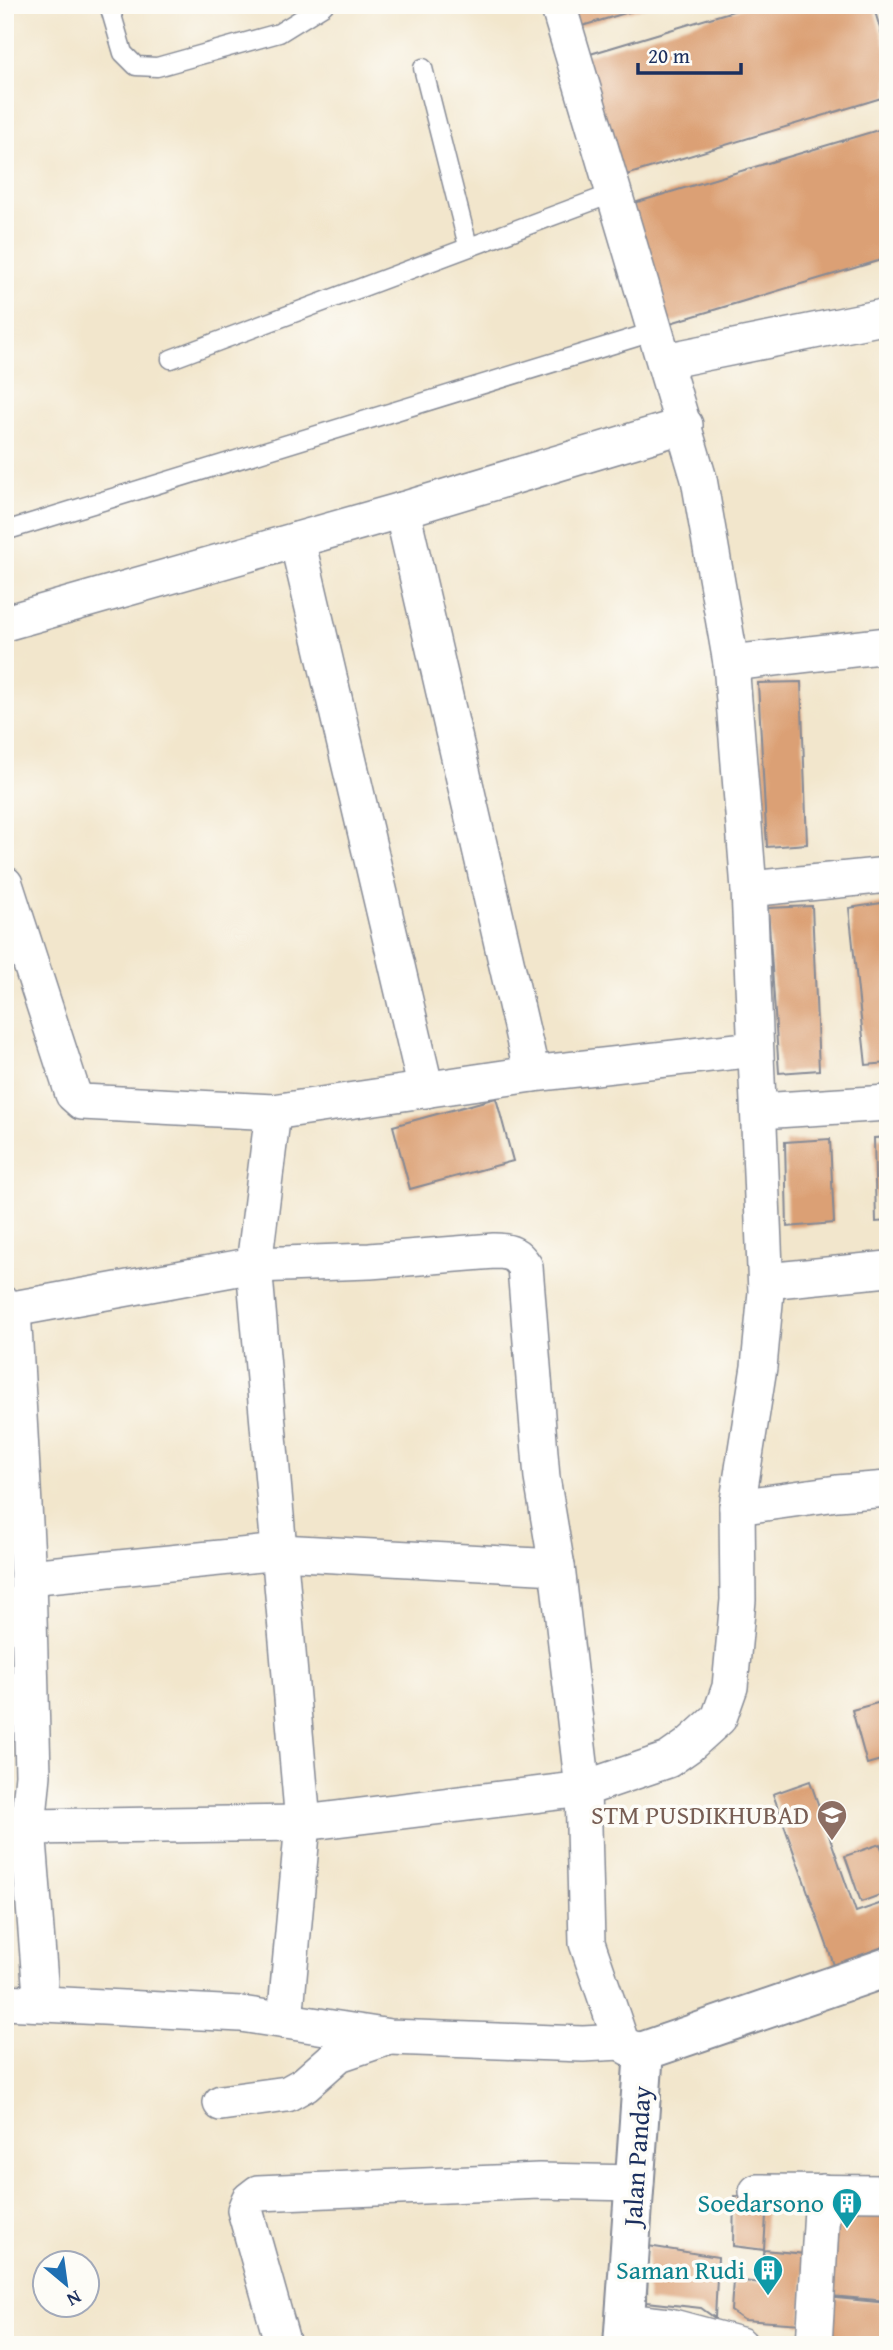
<svg xmlns="http://www.w3.org/2000/svg" width="893" height="2350" viewBox="0 0 893 2350" font-family="'Gentium Book Plus',serif">
<style>
.building{fill:#dba075}
.lines{fill:none;stroke-linecap:round;stroke-linejoin:round}
.lane-casing{stroke:#868a95;stroke-width:21}
.street-casing{stroke:#868a95;stroke-width:38}
.secondary-casing{stroke:#868a95;stroke-width:42}
.lane{stroke:#fff;stroke-width:18}
.street{stroke:#fff;stroke-width:35}
.secondary{stroke:#fff;stroke-width:38}
.labels{text-anchor:middle;stroke-width:7;stroke-linejoin:round;paint-order:stroke}
.education-label{font-size:26px;fill:#785e54;stroke:#fdfcf7;text-anchor:end}
.street-label{font-size:26px;fill:#1b2f5e;stroke:#fdfcf7}
.culture-label{font-size:26px;fill:#0d838f;stroke:#fdfcf7;text-anchor:end}
</style>
<rect width="100%" height="100%" fill="#fdfcf7"/>
<filter id="ink" filterUnits="userSpaceOnUse"><feTurbulence type="fractalNoise" baseFrequency=".0143" numOctaves="2"/><feDisplacementMap in="SourceGraphic" scale="14" xChannelSelector="R" yChannelSelector="G"/><feConvolveMatrix kernelMatrix="1 2 1 2 8 2 1 2 1" color-interpolation-filters="sRGB"/></filter>
<filter id="wash" filterUnits="userSpaceOnUse"><feTurbulence type="fractalNoise" baseFrequency=".00686" numOctaves="4" result="noise"/><feDisplacementMap in="SourceGraphic" scale="28" xChannelSelector="R" yChannelSelector="G"/><feGaussianBlur stdDeviation="1.57" result="paint"/><feColorMatrix in="noise" values="0 0 0 0 0 0 0 0 0 0 0 0 0 0 0 0 0 1.4 0 .05"/><feComposite in="paint" operator="in"/></filter>
<g filter="url(#wash)">
<rect width="100%" height="100%" fill="#f2e6cc"/>
<g id="blocks">
<!-- building -->
<g class="building">
<polygon points="565,5 649,5 649,6 572,29"/>
<polygon points="753,5 873,5 888,55 888,96 613,179 577,58"/>
<polygon points="888,127 888,258 667,324 631,204"/>
<polygon points="801,682 807,844 767,847 758,683"/>
<polygon points="888,902 888,1063 866,1065 849,908"/>
<polygon points="812,906 819,1070 779,1073 768,908"/>
<polygon points="496,1098 513,1161 410,1189 393,1126"/>
<polygon points="888,1137 888,1221 876,1222 874,1138"/>
<polygon points="830,1139 834,1223 787,1227 785,1142"/>
<polygon points="888,1700 888,1758 867,1764 852,1710"/>
<polygon points="810,1781 856,1912 888,1901 888,1945 834,1965 773,1794"/>
<polygon points="880,1844 888,1865 888,1892 861,1902 845,1856"/>
<polygon points="734,2196 767,2198 764,2250 805,2254 802,2324 744,2320 731,2311 733,2280 762,2283 764,2267 764,2250 733,2246"/>
<polygon points="825,2202 888,2204 888,2301 819,2295"/>
<polygon points="648,2246 718,2257 715,2318 701,2308 647,2302"/>
<polygon points="826,2297 888,2303 888,2345 821,2345"/>
</g>
</g>
</g>
<g filter="url(#ink)">
<use href="#blocks" fill-opacity="0" stroke="#868a95" stroke-width="2"/>
<g class="lines">
<!-- lane casing -->
<g class="lane-casing">
<g id="lane">
<polyline points="109,5 123,53 136,66 157,67 279,33 324,5"/>
<polyline points="423,68 468,246"/>
<polyline points="171,359 614,193"/>
<polyline points="5,531 656,331"/>
</g>
</g>
<!-- street casing -->
<g class="street-casing">
<g id="street">
<polyline points="558,5 699,479 731,663 749,889 766,1292 759,1367 737,1507 738,1600 730,1687 719,1718 688,1746 668,1760 583,1789 587,1943 621,2042 630,2048 644,2051"/>
<polyline points="665,361 888,316"/>
<polyline points="297,540 426,1090"/>
<polyline points="5,623 402,510"/>
<polyline points="731,663 888,645"/>
<polyline points="5,884 73,1094 82,1102 273,1112"/>
<polyline points="749,889 888,875"/>
<polyline points="532,1074 755,1049"/>
<polyline points="760,1111 888,1103"/>
<polyline points="766,1281 888,1269"/>
<path d="M5 1305 13 1309 254 1265 370 1261 494 1251C510 1251 517 1254 525 1267L542 1478 557 1567 583 1789 303 1823 28 1827 33 1775 28 1577 13 1309"/>
<polyline points="737,1507 837,1493 888,1489"/>
<polyline points="28,1577 280,1552 557,1567"/>
<polyline points="28,1827 40,1982"/>
<polyline points="5,2002 241,2014 390,2037 583,2044 621,2042"/>
<polyline points="285,2021 303,1823 254,1265 273,1112 532,1074 402,510 685,425"/>
<polyline points="221,2103 287,2094 305,2084 339,2054 386,2038"/>
<polyline points="757,2192 888,2193"/>
<polyline points="624,2321 669,2326 740,2345"/>
<polyline points="283,2345 245,2210 249,2200 258,2193 539,2181 636,2183"/>
<polyline points="814,2345 823,2192"/>
</g>
</g>
<!-- secondary casing -->
<g class="secondary-casing">
<polyline id="secondary" points="623,2345 644,2051 888,1967"/>
</g>
<!-- lane -->
<use href="#lane" class="lane"/>
<!-- street -->
<use href="#street" class="street"/>
<!-- secondary -->
<use href="#secondary" class="secondary"/>
</g>
</g>
<!-- icons -->
<defs>
<g id="school-pin" transform="scale(1.575)"><path d="M0 17L-7.5 6A9.5 9.5 0 1 1 7.5 6Z" fill="#8d6e63" stroke="#fdfcf7"/><path d="M0-5L7-2L0 1L-7-2ZM-4 1L0 2.5L4 1V4Q0 6-4 4Z" fill="#fff"/></g>
<g id="building-pin" transform="scale(1.575)"><path d="M0 17L-7.5 6A9.5 9.5 0 1 1 7.5 6Z" fill="#0f9aa8" stroke="#fdfcf7"/><path d="M-4-6H4V6H1V3H-1V6H-4ZM-2.5-4.3h1.7v1.8h-1.7ZM.8-4.3h1.7v1.8H.8ZM-2.5-1h1.7V.8h-1.7ZM.8-1h1.7V.8H.8Z" fill="#fff"/></g>
</defs>
<g fill-rule="evenodd">
<use href="#school-pin" x="832" y="1815"/>
<use href="#building-pin" x="847" y="2203"/>
<use href="#building-pin" x="768" y="2270"/>
</g>
<g class="labels">
<!-- education labels -->
<g class="education-label">
<text x="809" y="1824">STM PUSDIKHUBAD</text>
</g>
<!-- street labels -->
<g class="street-label">
<text transform="translate(637 2156) rotate(-86)" y="9">Jalan Panday</text>
</g>
<!-- culture labels -->
<g class="culture-label">
<text x="824" y="2212">Soedarsono</text>
<text x="745" y="2279">Saman Rudi</text>
</g>
</g>
<!-- margin -->
<rect width="893" height="2350" fill="none" stroke="#fdfcf7" stroke-width="28"/>
<!-- north arrow -->
<g transform="translate(66 2284) rotate(151)"><circle r="33" fill="#fdfcf7" stroke="#a3aaba" stroke-width="2"/>
<path d="M0-5L12 26L0 18L-12 26Z" fill="#1f6fb2"/>
<text y="-10" font-size="19" font-weight="bold" text-anchor="middle" fill="#1b2f5e">N</text>
</g>
<!-- scale -->
<path d="M638 63v10h103v-10" fill="none" stroke="#1b2f5e" stroke-width="3.5"/>
<text x="648" y="63" font-size="21" fill="#1b2f5e" stroke="#fdfcf7" stroke-width="5" paint-order="stroke">20 m</text>
</svg>
